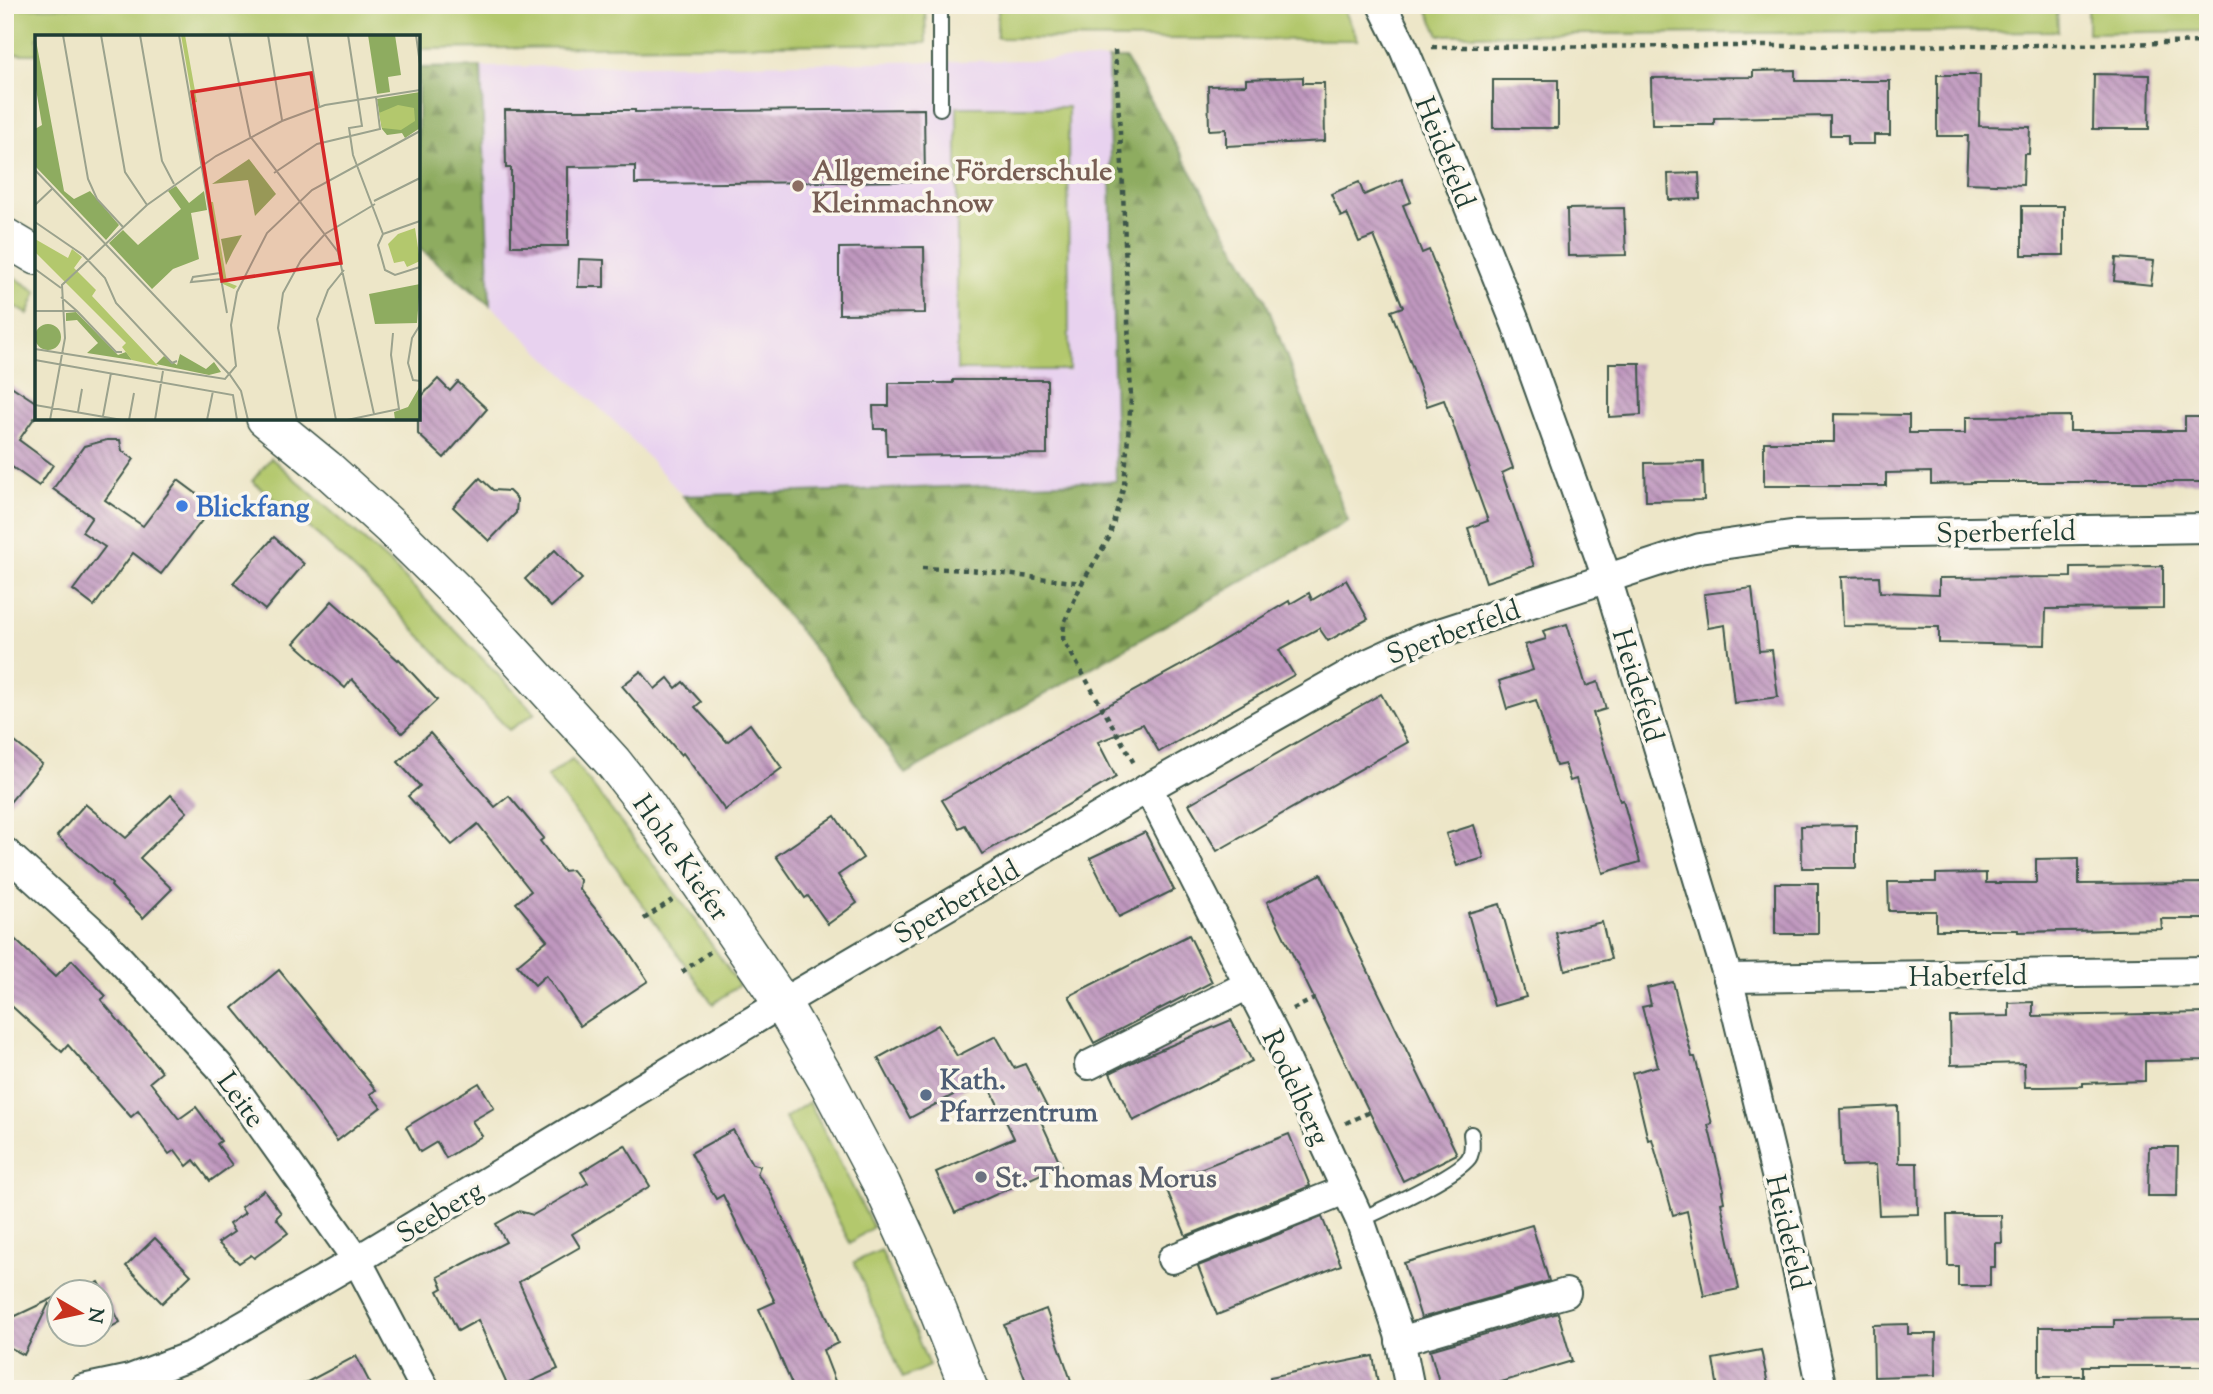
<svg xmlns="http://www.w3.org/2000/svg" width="2213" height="1394" viewBox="0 0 2213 1394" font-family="'Sorts Mill Goudy',serif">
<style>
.built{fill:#e8d2ef}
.green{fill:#b3c86d;stroke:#698250;stroke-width:2}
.forest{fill:url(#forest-firs);stroke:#56744a;stroke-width:2}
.building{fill:url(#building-back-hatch)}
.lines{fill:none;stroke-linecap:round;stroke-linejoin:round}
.service-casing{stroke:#3e564a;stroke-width:18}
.minor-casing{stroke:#3e564a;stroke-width:32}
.tertiary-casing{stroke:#3e564a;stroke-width:40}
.path{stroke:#3e564a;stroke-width:4.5;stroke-dasharray:5 5;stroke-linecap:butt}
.service{stroke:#fff;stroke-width:14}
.minor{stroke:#fff;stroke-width:28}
.tertiary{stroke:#fff;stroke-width:37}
.education-dot{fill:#8d6e63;stroke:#fbf7ec;stroke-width:2.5}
.shop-dot{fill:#3f7fe0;stroke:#fbf7ec;stroke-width:2.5}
.service-dot{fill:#5c6f8a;stroke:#fbf7ec;stroke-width:2.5}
.worship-dot{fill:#6b7280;stroke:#fbf7ec;stroke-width:2.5}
.labels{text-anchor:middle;stroke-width:7;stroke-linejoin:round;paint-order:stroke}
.street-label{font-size:28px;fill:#1f3d34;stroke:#fbf7ec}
.education-label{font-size:28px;font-weight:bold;fill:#785e54;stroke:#fbf7ec;text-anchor:start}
.shop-label{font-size:28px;font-weight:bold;fill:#366cbe;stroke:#fbf7ec;text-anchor:start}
.service-label{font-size:28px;font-weight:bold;fill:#4e5e75;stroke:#fbf7ec;text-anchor:start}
.worship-label{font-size:28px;font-weight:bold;fill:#5b616d;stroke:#fbf7ec;text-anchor:start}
.inset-road{fill:none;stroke:#9ba28d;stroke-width:2}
.view{fill:#d62828;fill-opacity:0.15;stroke:#d62828;stroke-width:3.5}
.inset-edge{fill:none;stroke:#1f3d34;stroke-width:3.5}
</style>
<defs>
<pattern id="forest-firs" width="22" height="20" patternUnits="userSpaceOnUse" patternTransform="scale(1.75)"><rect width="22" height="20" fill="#8eac60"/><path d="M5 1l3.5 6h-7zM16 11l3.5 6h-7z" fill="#738d50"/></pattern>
<pattern id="building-back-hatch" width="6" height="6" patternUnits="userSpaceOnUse" patternTransform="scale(1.75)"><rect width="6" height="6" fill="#c098bf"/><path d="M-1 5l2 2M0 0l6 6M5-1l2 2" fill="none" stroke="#9b7d9c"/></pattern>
</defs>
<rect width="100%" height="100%" fill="#fbf7ec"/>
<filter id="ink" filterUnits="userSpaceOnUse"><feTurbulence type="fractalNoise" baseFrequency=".0143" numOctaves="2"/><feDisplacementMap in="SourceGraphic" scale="14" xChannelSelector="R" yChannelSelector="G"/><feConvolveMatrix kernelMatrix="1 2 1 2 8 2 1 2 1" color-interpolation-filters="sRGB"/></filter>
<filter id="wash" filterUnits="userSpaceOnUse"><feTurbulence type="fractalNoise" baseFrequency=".00686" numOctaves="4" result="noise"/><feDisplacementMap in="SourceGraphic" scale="28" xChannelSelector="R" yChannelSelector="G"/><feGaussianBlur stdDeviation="1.57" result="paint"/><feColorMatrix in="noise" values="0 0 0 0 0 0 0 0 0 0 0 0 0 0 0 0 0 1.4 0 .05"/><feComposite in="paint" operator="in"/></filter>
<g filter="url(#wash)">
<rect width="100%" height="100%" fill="#ede6c8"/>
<!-- built -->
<polygon class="built" points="1108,59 1117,481 683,496 623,430 490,305 481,67"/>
<!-- green -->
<g class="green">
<polygon points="255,5 925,5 926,43 418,49 418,37 37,37 37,54 5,54 5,8"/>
<polygon points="997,5 1342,5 1358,40 997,38"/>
<polygon points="1425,5 2057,5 2058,31 1439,35"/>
<polygon points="2088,5 2208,5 2208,31 2088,33"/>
<polygon points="957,107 1068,107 1069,370 957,370"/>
<polygon points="5,271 37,292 28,314 5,301"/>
<polygon points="271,458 392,565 535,713 509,730 390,604 319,536 252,481"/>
<polygon points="572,759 688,910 739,985 713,1004 604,850 547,777"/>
<polygon points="809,1102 873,1227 850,1243 785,1118"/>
<polygon points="881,1250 929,1366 903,1378 854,1262"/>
</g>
<!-- forest -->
<g class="forest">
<path d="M1108 59H1126L1265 299 1348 521 905 774C840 675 763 583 683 496L1116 481Z"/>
<polygon points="481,67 490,305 418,247 418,68"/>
</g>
<g id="blocks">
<!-- building -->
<g class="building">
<polygon points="1795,70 1795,81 1890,81 1890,135 1874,135 1874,144 1848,144 1848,135 1830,135 1830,116 1714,118 1714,125 1652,125 1651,78 1753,77 1753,71"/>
<polygon points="2094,74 2150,75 2149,129 2093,129"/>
<polygon points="1937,75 1980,75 1979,126 2030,127 2029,154 2024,154 2023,185 1966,183 1968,136 1937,136"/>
<polygon points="1303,77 1303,83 1324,83 1325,141 1226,146 1226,129 1209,130 1208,86 1246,85 1246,79"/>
<rect x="1493" y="80" width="65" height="48"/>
<polygon points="924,109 925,181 635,184 635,166 568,167 568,246 511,246 511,168 506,168 505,110 635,110 635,112"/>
<polygon points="1699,173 1700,199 1669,200 1668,174"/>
<polygon points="1402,179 1411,202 1403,205 1422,253 1429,250 1483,385 1513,468 1502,473 1534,566 1486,582 1468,528 1488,521 1444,400 1427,406 1391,311 1403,307 1374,236 1359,242 1347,214 1341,217 1331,194 1359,182 1364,195"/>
<rect x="2022" y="206" width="42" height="49"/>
<polygon points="1624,208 1626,255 1568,256 1567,209"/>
<polygon points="924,247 925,313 839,314 839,248"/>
<polygon points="2116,258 2154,261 2151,285 2114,281"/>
<polygon points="579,259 604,260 604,287 578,287"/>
<polygon points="1609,363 1640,363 1641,415 1609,417"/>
<polygon points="438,379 450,391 458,382 487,409 444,458 418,434 418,400"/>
<polygon points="953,380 1047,380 1047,454 887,456 886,429 874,429 873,406 889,406 889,383 953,383"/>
<polygon points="5,382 37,403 37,414 19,440 53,465 39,486 5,462"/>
<polygon points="1834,414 1909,415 1909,433 1966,433 1966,417 2070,416 2070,431 2185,431 2185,417 2208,417 2208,482 1971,482 1971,483 1931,484 1931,472 1886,473 1886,486 1764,486 1764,442 1834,442"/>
<polygon points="107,440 120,440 122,451 134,459 105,500 143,526 178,480 213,506 161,574 133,553 94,606 73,590 105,547 82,532 92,517 53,489 84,446"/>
<polygon points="1703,462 1704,500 1646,501 1645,463"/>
<polygon points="480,478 493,490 509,491 517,499 516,513 489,541 453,507"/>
<polygon points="274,537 304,564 265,610 233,583"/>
<polygon points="555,550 582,579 551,607 525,579"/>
<polygon points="2163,566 2163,608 2046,609 2045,645 1939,643 1939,627 1843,626 1841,577 1879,576 1880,592 1939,594 1939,578 2071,577 2071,567"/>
<polygon points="1346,580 1368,619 1328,641 1319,628 1279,650 1294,675 1159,752 1143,724 1098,742 1116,777 982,854 965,825 959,828 942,800 1088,716 1178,667 1289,601 1290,604 1309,593 1312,600"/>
<polygon points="1752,588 1759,651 1772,650 1778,697 1734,703 1725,625 1708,628 1704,594"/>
<polygon points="332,601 398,660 399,659 437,700 402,733 352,679 345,688 294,643"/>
<polygon points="1567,624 1586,686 1598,682 1606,709 1593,713 1620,801 1623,800 1640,862 1603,873 1576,779 1570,781 1565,764 1556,766 1536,700 1507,709 1499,681 1533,670 1525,645 1546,639 1543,631"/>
<polygon points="641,671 655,689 668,678 676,688 683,682 701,702 695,707 727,742 750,724 782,768 725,810 683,753 681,755 622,686"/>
<polygon points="1381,694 1408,742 1217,851 1189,804"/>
<polygon points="430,733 495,807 509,796 544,838 540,841 563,871 572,870 580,880 579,889 621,940 648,981 580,1026 546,975 535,985 517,965 547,940 516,903 531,891 478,824 452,845 408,796 420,786 398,762"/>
<polygon points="5,734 42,764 5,808"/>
<polygon points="171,795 187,812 140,858 172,889 143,918 111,886 112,884 57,836 85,804 126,838"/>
<polygon points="835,816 863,858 838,875 857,903 828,924 808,896 805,898 776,856"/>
<polygon points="1474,825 1484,858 1457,866 1446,834"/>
<polygon points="1856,825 1856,868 1802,868 1801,826"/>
<polygon points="1145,832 1174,890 1119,917 1090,858"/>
<polygon points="2079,858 2079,884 2208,883 2208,919 2161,919 2162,929 2018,932 2018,930 1936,930 1936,911 1889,911 1888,882 1936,882 1936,874 1986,873 1986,883 2036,883 2036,859"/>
<polygon points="1321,874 1457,1154 1403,1181 1267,902"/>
<rect x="1775" y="883" width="43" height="51"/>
<polygon points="1500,904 1526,997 1494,1006 1468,913"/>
<polygon points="1602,922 1611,959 1565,970 1556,933"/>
<polygon points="5,930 55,977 72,960 106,996 101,1000 162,1072 150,1082 179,1119 196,1107 221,1141 217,1144 232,1165 210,1181 194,1160 187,1166 175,1150 169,1154 138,1111 131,1117 68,1045 62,1052 5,1000"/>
<polygon points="1189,935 1212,982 1094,1043 1069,996"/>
<polygon points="279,970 376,1090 370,1094 381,1107 337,1141 296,1084 233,1008"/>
<polygon points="1673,982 1692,1057 1695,1057 1712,1124 1708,1125 1724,1190 1722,1191 1724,1202 1721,1203 1739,1289 1704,1296 1687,1211 1673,1215 1652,1139 1648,1140 1632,1073 1658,1066 1642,1007 1651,1005 1647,988"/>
<polygon points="2033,1002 2033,1016 2208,1013 2208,1060 2145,1061 2145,1081 2083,1083 2083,1086 2045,1087 2025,1087 2024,1063 1951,1065 1950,1017 2009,1016 2009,1003"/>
<polygon points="1231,1020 1252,1061 1133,1121 1110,1073 1141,1058"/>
<polygon points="938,1025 957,1056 996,1036 1014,1068 1025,1064 1049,1111 1039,1117 1061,1165 955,1213 936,1172 1014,1138 985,1078 910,1118 878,1058"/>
<polygon points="479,1083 494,1108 472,1121 482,1136 446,1158 437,1142 420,1152 406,1127"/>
<polygon points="1898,1106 1899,1163 1917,1163 1918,1214 1879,1215 1876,1165 1842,1166 1840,1109"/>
<polygon points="733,1130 752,1164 760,1166 757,1174 769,1189 800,1254 838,1343 823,1350 838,1389 794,1389 759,1309 775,1302 723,1195 716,1199 691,1153"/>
<polygon points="1289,1134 1310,1186 1186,1236 1164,1183"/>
<polygon points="625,1145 650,1186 572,1234 580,1247 519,1282 558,1369 515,1389 509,1389 478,1320 458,1331 438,1291 443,1288 438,1277 506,1242 496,1224 519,1211 533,1215 588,1183 581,1172"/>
<polygon points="2149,1147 2178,1147 2177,1196 2148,1196"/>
<polygon points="264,1190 281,1213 276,1218 288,1233 254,1258 251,1255 239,1263 218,1243 234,1232 229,1224 245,1213 241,1207"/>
<polygon points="1947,1215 2001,1215 2002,1243 1995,1243 1995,1267 1990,1267 1990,1286 1958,1286 1958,1266 1948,1266"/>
<polygon points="1322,1217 1341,1265 1217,1315 1198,1266"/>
<polygon points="1532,1225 1549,1281 1421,1318 1404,1263"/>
<polygon points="155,1238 191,1275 162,1303 126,1266"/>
<polygon points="99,1282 120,1322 102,1332 102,1292 64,1292 83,1283 86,1288"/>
<polygon points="60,1295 60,1324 49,1303 24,1355 5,1345 5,1321"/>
<polygon points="1046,1309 1074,1389 1029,1389 1004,1325"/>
<polygon points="1558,1313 1572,1361 1478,1389 1441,1389 1430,1350"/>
<polygon points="2208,1319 2208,1366 2083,1366 2083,1376 2039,1376 2039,1327 2114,1327 2114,1320"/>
<polygon points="1908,1324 1908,1334 1936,1334 1935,1375 1874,1377 1873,1325"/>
<polygon points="1761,1350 1769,1389 1718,1389 1713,1359"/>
<polygon points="356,1356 373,1389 294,1389"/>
<polygon points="1373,1356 1379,1389 1271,1389 1270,1377"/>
</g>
</g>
</g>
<g filter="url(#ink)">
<use href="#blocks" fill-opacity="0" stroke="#3e564a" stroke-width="2"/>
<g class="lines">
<!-- service casing -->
<g class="service-casing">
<g id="service">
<polyline points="940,108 940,5"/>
<path d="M1360 1220C1379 1211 1464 1172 1470 1156 1473 1149 1472 1141 1471 1134"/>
</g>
</g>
<!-- minor casing -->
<g class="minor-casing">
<g id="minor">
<polyline points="1382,5 1404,49 1447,152 1516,324 1607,578 1728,978 1785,1212 1822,1389"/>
<polyline points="1148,788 1276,1038 1360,1220 1399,1334 1410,1389"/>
<polyline points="5,852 100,938 219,1066 357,1260 425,1389"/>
<polyline points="1728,978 2208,971"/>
<polyline points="1089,1065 1248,985"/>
<polyline points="1172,1259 1345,1190"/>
<polyline points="1400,1341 1566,1293"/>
<polyline points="83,1389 130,1379 193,1355 357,1260 782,1003 1148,788 1369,663 1421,639 1700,548 1791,535 2208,528"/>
</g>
</g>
<!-- tertiary casing -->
<g class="tertiary-casing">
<g id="tertiary">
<polyline points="5,237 37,256"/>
<polyline points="265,418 326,468 393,529 466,601 613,762 646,804 782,1003 827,1081 882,1185 925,1278 969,1389"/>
</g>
</g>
<!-- path -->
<g class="path">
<polyline points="1432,47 2072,45 2208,42"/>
<polyline points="1115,50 1122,165 1131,399 1124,485 1109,538 1082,583 1064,623 1063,639 1135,765"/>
<polyline points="922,568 970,570 1082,583"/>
<polyline points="644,919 672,900"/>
<polyline points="682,972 710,952"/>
<polyline points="1293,1009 1314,999"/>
<polyline points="1346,1123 1370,1112"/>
</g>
<!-- service -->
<use href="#service" class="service"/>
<!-- minor -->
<use href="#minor" class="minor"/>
<!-- tertiary -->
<use href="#tertiary" class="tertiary"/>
</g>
</g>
<!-- markers -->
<circle class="education-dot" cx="798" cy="186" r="7"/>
<circle class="shop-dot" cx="182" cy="506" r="7"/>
<circle class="service-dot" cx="926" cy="1095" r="7"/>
<circle class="worship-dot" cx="981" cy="1177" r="7"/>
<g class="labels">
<!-- street labels -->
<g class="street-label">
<text transform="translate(1446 152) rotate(68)" y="10">Heidefeld</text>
<text transform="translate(2006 531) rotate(-1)" y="10">Sperberfeld</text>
<text transform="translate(1453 631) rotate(-20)" y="10">Sperberfeld</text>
<text transform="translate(1639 685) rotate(73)" y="10">Heidefeld</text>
<text transform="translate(682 857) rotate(55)" y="10">Hohe Kiefer</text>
<text transform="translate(956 901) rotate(-30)" y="10">Sperberfeld</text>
<text transform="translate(1968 975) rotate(-1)" y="10">Haberfeld</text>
<text transform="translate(1297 1087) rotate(65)" y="10">Rodelberg</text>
<text transform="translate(242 1099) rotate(54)" y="10">Leite</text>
<text transform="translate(439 1211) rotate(-31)" y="10">Seeberg</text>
<text transform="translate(1789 1232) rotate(77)" y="10">Heidefeld</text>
</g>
<!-- education labels -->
<g class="education-label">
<text x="812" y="180">Allgemeine Förderschule<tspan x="812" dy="32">Kleinmachnow</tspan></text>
</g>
<!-- shop labels -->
<g class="shop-label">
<text x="196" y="516">Blickfang</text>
</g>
<!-- service labels -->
<g class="service-label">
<text x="940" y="1089">Kath.<tspan x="940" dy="32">Pfarrzentrum</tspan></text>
</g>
<!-- worship labels -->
<g class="worship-label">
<text x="995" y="1187">St. Thomas Morus</text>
</g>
</g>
<!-- overview -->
<g transform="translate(35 35)">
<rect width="385" height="385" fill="#ede6c8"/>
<path d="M146 0H150L162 67 158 68ZM175 167H178L192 247 202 251 199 254 188 249ZM380 193 385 226 372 232 369 226 359 228 353 209 363 199Z" fill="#b3c86d"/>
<path d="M0 0 29 156 39 164 55 156 84 190 71 205 0 131V94L7 90 0 48ZM333 0H360L366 40 353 42 355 57 342 59ZM385 57V93L370 103 367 98 352 100 347 94 342 64ZM214 124 241 159 220 181 213 145 177 149ZM141 151 154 168 169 156 172 175 156 178 164 224 138 234 117 254 74 208 88 195 103 210 146 174 133 156ZM207 200 198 216 191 230 186 204ZM385 249 382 288 340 289 334 259ZM41 277 83 320 91 317 97 325 52 318 63 308 42 285 31 286V278ZM0 302a13 13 0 1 1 26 0a13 13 0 1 1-26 0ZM145 319 171 334 179 327 186 337 174 340 121 329 129 321 142 330ZM385 351V385H360L359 377 373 372Z" fill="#8eac60"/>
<path d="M363 70 379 73 380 86 366 95 347 93 344 78Z" fill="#b3c86d"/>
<path d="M0 204 33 223 37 214 47 222 39 233 61 255 57 261 123 331 97 325 87 312 91 308 0 217Z" fill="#b3c86d"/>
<path class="inset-road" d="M28 0 53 144 62 164 88 192M66 0 90 137 112 170M105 0 127 126 139 149M144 0 192 278M194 0 215 101 303 217 339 379M233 0 247 85M272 0 284 71M313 0 327 91 314 93 318 120 348 199M381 0 385 29M0 135 195 340 206 356 213 385M239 138 282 109 345 94 341 62M339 166 385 143M0 170 18 153M0 187 48 220 70 243 81 268 137 328 142 326M348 199 343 210 350 235 360 240 385 232M348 199 385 186M0 234 26 253M185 238 158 242 156 247 187 244M26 262 42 276M0 276H42L81 317H87M385 290 377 303 373 328 378 345 385 346M0 314 190 344 201 331 196 290 202 257 232 198 277 155 385 96M0 325 198 360 202 385M0 370 87 385M43 377 47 354 45 365M68 381 76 338M15 385 30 303 27 250 112 170 181 121 247 86 290 70 385 55M94 385 99 358M120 385 128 336M172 385 178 356M262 385 243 293 248 258 266 225 290 199 340 169M301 385 282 284 293 255 309 235M312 385 364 374 356 320 358 298"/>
<path class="view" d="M276 38 306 228 187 246 157 57Z"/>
<rect width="385" height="385" class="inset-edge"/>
</g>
<!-- margin -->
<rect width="2213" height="1394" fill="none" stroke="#fbf7ec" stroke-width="28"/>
<!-- north arrow -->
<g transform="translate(80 1313) rotate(99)"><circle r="33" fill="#fbf7ec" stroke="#a3ada2" stroke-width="2"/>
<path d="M0-5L12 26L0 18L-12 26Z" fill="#c8321e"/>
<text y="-10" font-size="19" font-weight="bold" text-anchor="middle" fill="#1f3d34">N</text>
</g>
</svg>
